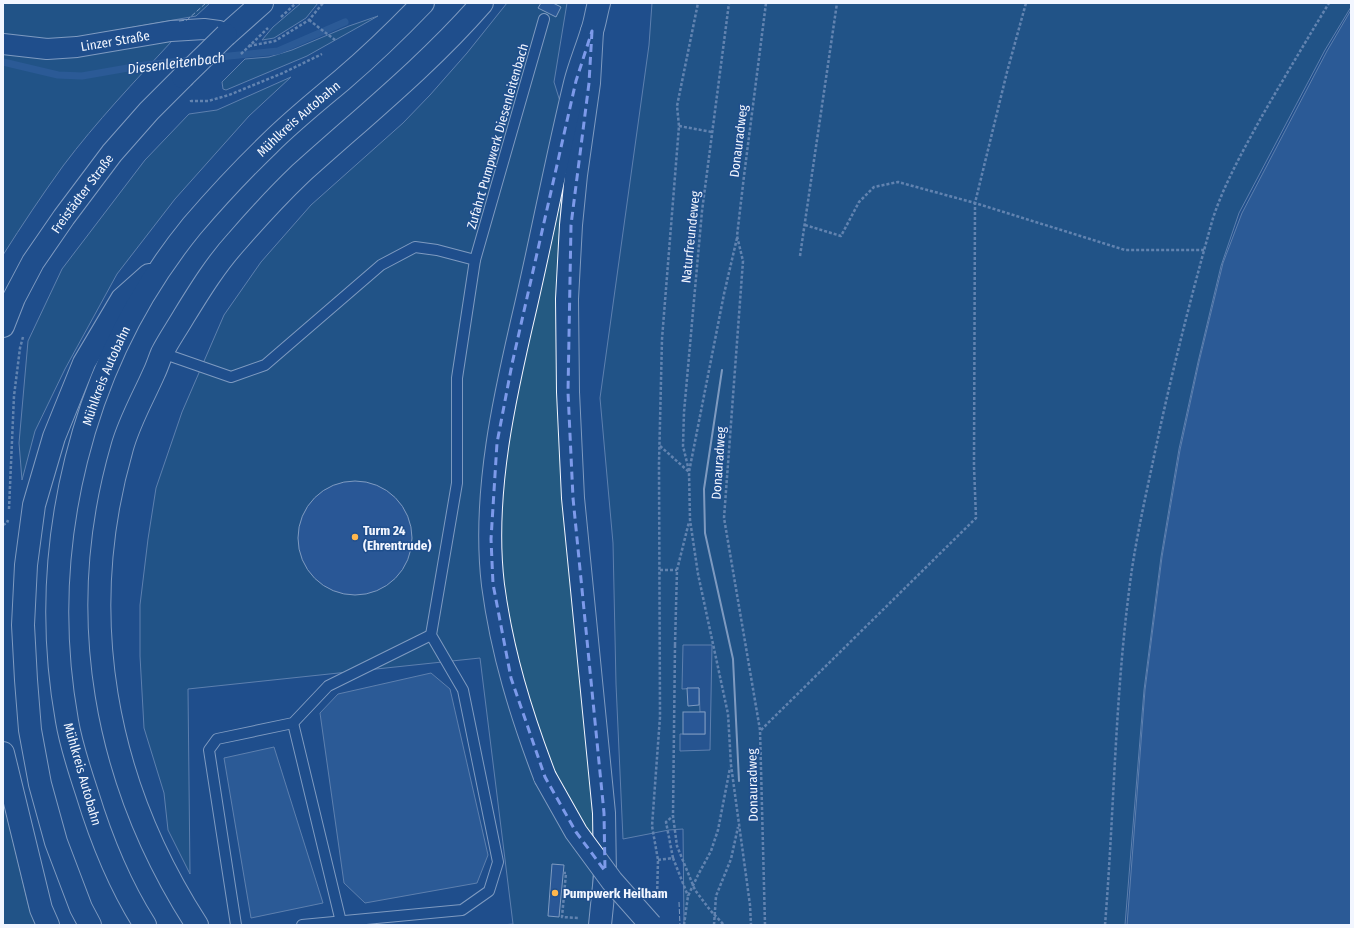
<svg xmlns="http://www.w3.org/2000/svg" width="1354" height="928" viewBox="0 0 1354 928" font-family="'Fira Sans Condensed',sans-serif">
<style>
.green{fill:#245a82;stroke:#a8bbd7}
.parking{fill:#305b95;stroke:#a8bbd7}
.water{fill:#3b69a3;stroke:#a8bbd7}
.lines{fill:none;stroke-linecap:round;stroke-linejoin:round}
.stream{stroke:#3b69a3;stroke-width:7}
.building{fill:#3563a3;stroke:#f2f6ff}
.service-casing{stroke:#f2f6ff;stroke-width:12}
.minor-casing{stroke:#f2f6ff;stroke-width:22}
.primary-casing{stroke:#f2f6ff;stroke-width:24}
.motorway-casing{stroke:#f2f6ff;stroke-width:24}
.path{stroke:#b3c4dc;stroke-width:2.5;stroke-dasharray:3 2;stroke-linecap:butt}
.service{stroke:#1f4e8c;stroke-width:10}
.minor{stroke:#1f4e8c;stroke-width:20}
.primary{stroke:#1f4e8c;stroke-width:22}
.motorway{stroke:#1f4e8c;stroke-width:22}
.primary-bridge-casing{stroke:#f2f6ff;stroke-width:24;stroke-linecap:butt}
.motorway-bridge-casing{stroke:#f2f6ff;stroke-width:24;stroke-linecap:butt}
.path-bridge{stroke:#b3c4dc;stroke-width:2.5;stroke-dasharray:3 2;stroke-linecap:butt}
.primary-bridge{stroke:#1f4e8c;stroke-width:22}
.motorway-bridge{stroke:#1f4e8c;stroke-width:22}
.fence{stroke:#f2f6ff;stroke-width:1;stroke-dasharray:5 2;stroke-linecap:butt}
.wall{stroke:#f2f6ff;stroke-width:2}
.marked{fill:none;stroke:#7d9aea;stroke-width:3;stroke-dasharray:8 5;stroke-linejoin:round}
.poi-dot{fill:#ffb74d;stroke:#1f4e8c;stroke-width:1.5}
.labels{text-anchor:middle;stroke-width:3;stroke-linejoin:round;paint-order:stroke}
.street-label{font-size:13px;fill:#f2f6ff;stroke:#1f4e8c}
.poi-label{font-size:13px;font-weight:bold;fill:#f2f6ff;stroke:#1f4e8c;text-anchor:start}
.water-label{font-size:14px;font-style:italic;fill:#f2f6ff;stroke:#1f4e8c}
</style>
<rect width="100%" height="100%" fill="#1f4e8c"/>
<!-- green -->
<g class="green">
<polygon points="3,3 210,3 196,16 67,39 38,40 3,35"/>
<polygon points="301,3 318,3 306,18 274,38 262,40 273,27"/>
<polygon points="507,3 567,3 554,82 567,124 559,240 557,306 594,805 593,879 590,925 502,925 513,924 480,658 188,689 190,874 168,830 164,793 144,728 140,656 140,605 148,539 156,488 182,412 224,315 261,262 311,205 403,123 430,95 467,53"/>
<polygon points="652,3 1351,3 1351,7 1325,50 1239,213 1221,266 1198,362 1179,449 1161,557 1144,690 1125,925 684,925 683,829 669,830 623,839 616,684 613,543 600,398 649,45"/>
<polygon points="378,16 307,56 226,90 223,89 222,82 245,59 269,57 292,50 349,26"/>
<path d="M172 41C135 81 96 122 63 166 42 195 22 225 3 255V51Z"/>
<polygon points="291,77 249,116 175,199 117,274 65,369 35,431 22,480 19,443 28,341 62,269 145,160 189,114 217,110"/>
<polygon points="3,799 29,907 36,925 3,925"/>
</g>
<!-- parking -->
<polygon class="parking" points="683,645 712,645 710,750 680,751 680,734 705,734 705,712 700,712 699,688 682,689"/>
<!-- water -->
<g class="water">
<polygon points="1351,10 1351,925 1127,925 1145,690 1162,557 1180,450 1199,362 1223,263 1242,213 1327,51"/>
<polygon points="431,673 450,689 488,855 477,883 365,903 344,883 320,713 338,694"/>
<polygon points="274,747 323,903 251,918 224,758"/>
</g>
<g class="lines">
<!-- stream -->
<g class="stream">
<polyline points="210,58 278,51 345,22"/>
<polyline points="3,62 58,75 82,76 145,65 192,60"/>
</g>
</g>
<!-- building -->
<g class="building">
<polygon points="541,3 553,3 561,7 556,17 538,8"/>
<circle cx="355" cy="538" r="57"/>
<polygon points="687,688 699,688 699,705 688,706"/>
<rect x="683" y="712" width="22" height="22"/>
<polygon points="552,864 564,865 559,917 548,916"/>
</g>
<g class="lines">
<!-- service casing -->
<g class="service-casing">
<g id="service">
<polyline points="162,353 231,377 265,365 381,265 415,247 437,250 475,260"/>
<polyline points="293,723 341,922"/>
<polyline points="236,925 209,750 217,739 293,723 328,686 431,635"/>
<polyline points="302,925 462,910 489,891 498,862 463,690 431,635 457,483 457,378 475,260 544,19"/>
</g>
</g>
<!-- minor casing -->
<g class="minor-casing">
<g id="minor">
<path id="s1" d="M3 44 47 49 77 47 171 31 204 29 219 31 226 35"/>
</g>
</g>
<!-- primary casing -->
<g class="primary-casing">
<g id="primary">
<polyline points="226,35 262,3"/>
<path id="s2" d="M3 326 14 298 33 262 64 217 112 153 149 111 183 77"/>
</g>
</g>
<!-- motorway casing -->
<g class="motorway-casing">
<g id="motorway">
<polyline points="592,31 589,83 576,175 571,225 567,299 568,392 573,498 604,813 605,876 600,925"/>
<polyline points="3,753 41,909 48,925"/>
<path d="M545 777C521 714 502 653 493 585 482 494 505 394 526 305 543 231 557 157 575 83 579 67 586 50 591 34 595 24 596 13 599 3"/>
<polyline points="90,925 81,908 56,842 40,784 30,730 26,680 23,625 26,565 34,505 54,437 84,363 122,299 149,275"/>
<path id="s3" d="M145 925C119 884 101 839 87 793 79 769 71 745 67 721 36 548 81 362 192 226 216 198 242 170 269 144 292 121 317 101 342 80 370 56 397 30 423 3"/>
<path d="M197 925C104 781 74 614 122 448 129 422 143 398 154 373 157 367 159 360 162 353 168 341 177 328 184 316 200 290 216 264 237 241 257 218 278 195 300 174 362 118 427 66 482 3"/>
</g>
</g>
<!-- path -->
<g class="path">
<polyline points="281,17 296,3"/>
<polyline points="309,20 335,40"/>
<polyline points="249,46 275,41 309,20 323,3"/>
<polyline points="191,100 191,101 208,101 229,95 283,73 322,54"/>
<polyline points="679,126 712,132"/>
<polyline points="805,225 841,236 859,202 874,187 898,182 975,203 1125,250 1204,250"/>
<polyline points="737,238 724,294 689,472 690,520 698,574 728,714 731,765 750,905 751,925"/>
<polyline points="800,256 837,3"/>
<polyline points="660,446 689,472"/>
<polyline points="689,471 683,446 684,412 702,211 729,3"/>
<polyline points="9,509 14,396 20,348 23,337"/>
<polyline points="3,525 7,523 8,520"/>
<polyline points="660,570 677,570"/>
<polyline points="675,645 677,570 689,522"/>
<polyline points="761,730 976,518 974,466 975,203 1007,72 1026,3"/>
<polyline points="673,858 666,822 673,816"/>
<polyline points="658,860 673,858 688,896"/>
<polyline points="563,873 566,873 562,917 578,918"/>
<polyline points="657,899 658,860 652,826 660,717 659,464 662,339 679,126 677,106 698,3"/>
<polyline points="684,925 688,896 698,875 711,851 718,830 730,768"/>
<polyline points="714,925 716,896 731,859 738,827"/>
<polyline points="765,925 760,730 724,518 743,261 737,236 744,176 766,3"/>
<path d="M1105 925C1114 814 1115 701 1129 591 1134 549 1143 508 1152 466 1169 383 1190 300 1213 218 1225 182 1244 149 1262 116 1284 78 1306 41 1329 3"/>
</g>
<!-- service -->
<use href="#service" class="service"/>
<!-- minor -->
<use href="#minor" class="minor"/>
<!-- primary -->
<use href="#primary" class="primary"/>
<!-- motorway -->
<use href="#motorway" class="motorway"/>
<!-- primary-bridge casing -->
<g class="primary-bridge-casing">
<polyline id="primary-bridge" points="183,77 226,35"/>
</g>
<!-- motorway-bridge casing -->
<g class="motorway-bridge-casing">
<polyline id="motorway-bridge" points="545,777 576,832 612,881 651,925"/>
</g>
<!-- path-bridge -->
<g class="path-bridge">
<polyline points="241,54 268,28"/>
<polyline points="675,645 673,816 677,846 695,890 710,910 724,925"/>
</g>
<!-- primary-bridge -->
<use href="#primary-bridge" class="primary-bridge"/>
<!-- motorway-bridge -->
<use href="#motorway-bridge" class="motorway-bridge"/>
<!-- fence -->
<g class="fence">
<polyline points="179,21 187,20 206,3"/>
<polyline points="679,902 680,925"/>
</g>
<!-- wall -->
<polyline class="wall" points="722,370 704,489 705,533 733,659 739,781"/>
</g>
<!-- marked area -->
<path d="M0 0H1354V928H0ZM592 31 589 83 571 225 568 392 573 498 604 813 605 871 576 832 545 777 511 678 493 584 491 539 497 443 512 364 576 81Z" fill="#1f4e8c" fill-opacity=".55" fill-rule="evenodd"/>
<path class="marked" d="M592 31 589 83 571 225 568 392 573 498 604 813 605 871 576 832 545 777 511 678 493 584 491 539 497 443 512 364 576 81Z"/>
<!-- markers -->
<g class="poi-dot">
<circle cx="355" cy="537" r="4"/>
<circle cx="555" cy="893" r="4"/>
</g>
<g class="labels">
<!-- street labels -->
<g class="street-label">
<text dy="5" stroke="none"><textPath href="#s1" startOffset="113">Linzer Straße</textPath></text>
<text dy="5" stroke="none"><textPath href="#s3" startOffset="897">Mühlkreis Autobahn</textPath></text>
<text transform="translate(497 136) rotate(-74)" y="5">Zufahrt Pumpwerk Diesenleitenbach</text>
<text transform="translate(738 141) rotate(-83)" y="5">Donauradweg</text>
<text dy="5" stroke="none"><textPath href="#s2" startOffset="155">Freistädter Straße</textPath></text>
<text transform="translate(690 237) rotate(-84)" y="5">Naturfreundeweg</text>
<text dy="5" stroke="none"><textPath href="#s3" startOffset="572">Mühlkreis Autobahn</textPath></text>
<text transform="translate(718 463) rotate(-86)" y="5">Donauradweg</text>
<text transform="translate(83 774) rotate(74)" y="5">Mühlkreis Autobahn</text>
<text transform="translate(752 785) rotate(-91)" y="5">Donauradweg</text>
</g>
<!-- poi labels -->
<g class="poi-label">
<text x="363" y="535">Turm 24<tspan x="363" dy="15">(Ehrentrude)</tspan></text>
<text x="563" y="898">Pumpwerk Heilham</text>
</g>
<!-- water labels -->
<g class="water-label">
<text transform="translate(176 63) rotate(-7)" y="5">Diesenleitenbach</text>
</g>
</g>
<!-- border -->
<rect width="1354" height="928" fill="none" stroke="#f2f6ff" stroke-width="8"/>
</svg>
